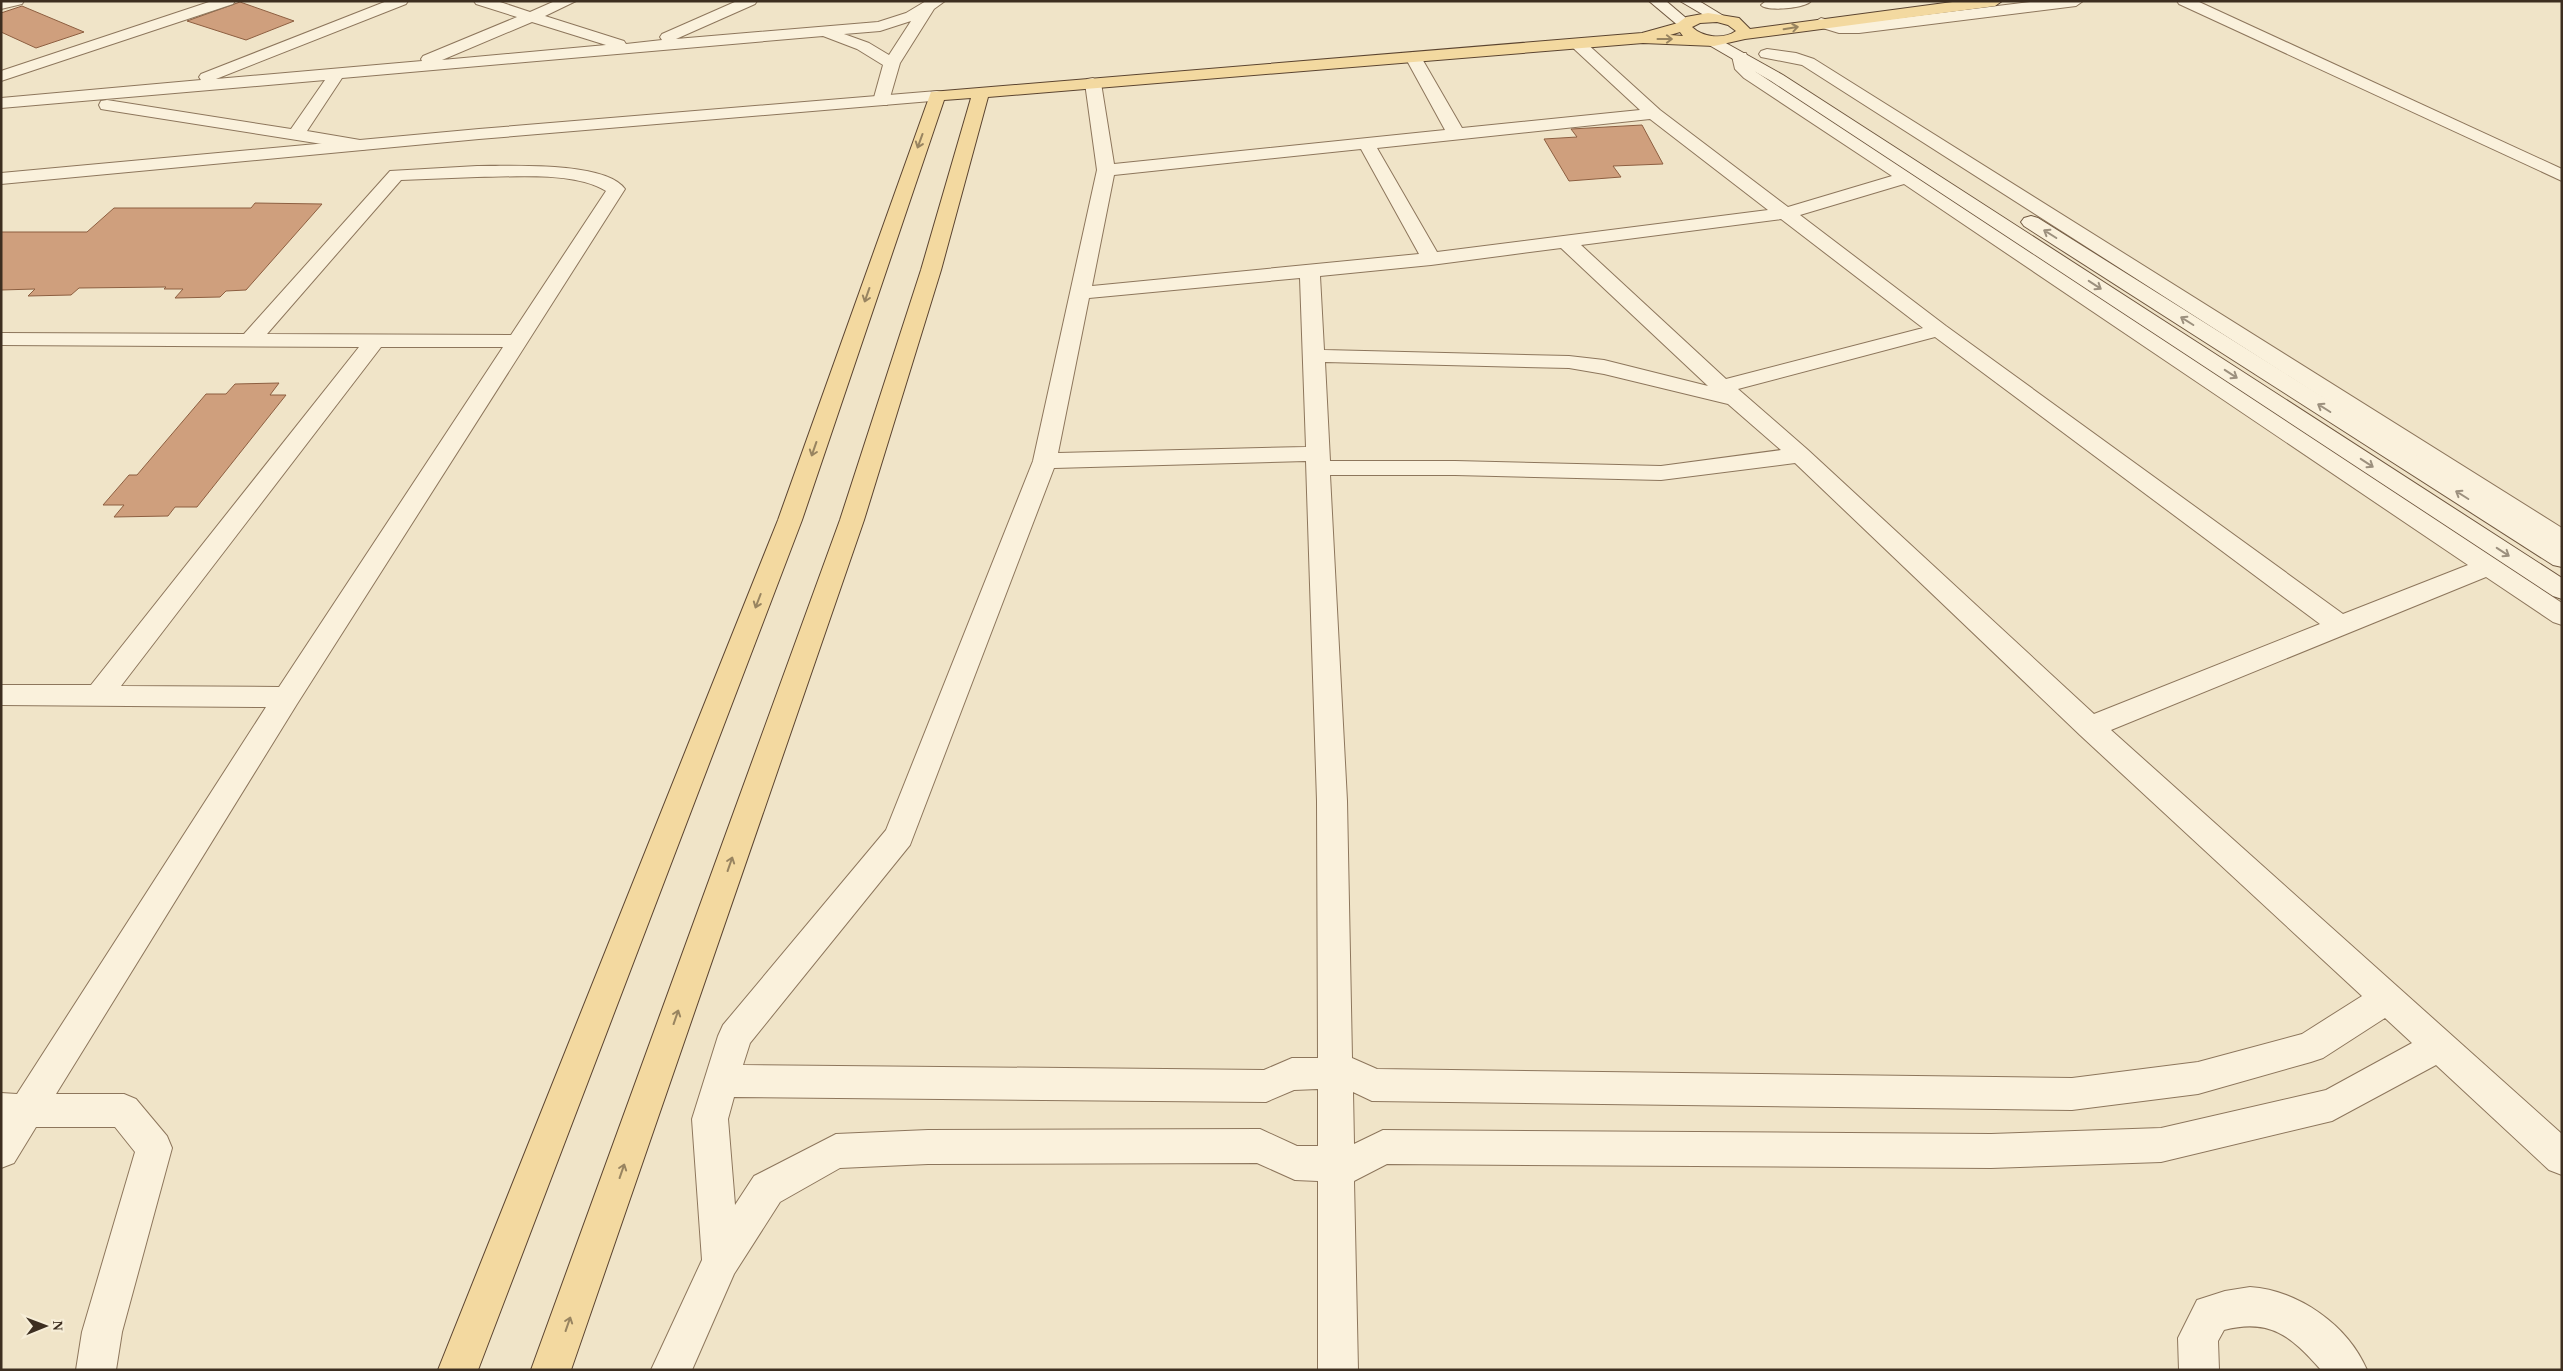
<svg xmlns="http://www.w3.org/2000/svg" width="2563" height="1371" viewBox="0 0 2563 1371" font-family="Georgia,serif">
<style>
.building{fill:#cf9f7d;stroke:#8d5f41}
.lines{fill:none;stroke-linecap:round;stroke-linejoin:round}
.minor-casing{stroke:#8d765c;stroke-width:2}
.tertiary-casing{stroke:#8d765c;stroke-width:2}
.secondary-casing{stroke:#6f573f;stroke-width:2}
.primary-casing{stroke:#5b4430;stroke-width:2}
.minor{fill:#faf1dc;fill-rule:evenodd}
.tertiary{fill:#faf1dc;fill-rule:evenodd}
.secondary{fill:#faf1dc;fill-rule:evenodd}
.primary{fill:#f3d9a0;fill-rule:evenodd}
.oneway{stroke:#988460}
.oneway2{stroke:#9c907e}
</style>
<rect width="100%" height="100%" fill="#f0e4c8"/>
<!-- building -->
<g class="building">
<polygon points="240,2 294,21 246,40 187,21"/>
<polygon points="22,6 84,32 36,48 1,32 1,13"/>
<polygon points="1642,125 1663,164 1613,166 1621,177 1569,181 1544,139 1577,137 1571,129"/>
<polygon points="255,203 322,204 246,290 226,291 220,297 175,298 183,289 164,289 166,287 79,288 71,295 28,296 35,289 1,290 1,232 87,232 114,208 251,208"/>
<polygon points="279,383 270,395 286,395 197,507 175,507 168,516 114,517 124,505 103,505 129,475 137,475 206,394 226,394 235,384"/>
</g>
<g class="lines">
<!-- minor casing -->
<g class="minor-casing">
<g id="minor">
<polygon points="1,1 24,1 22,4 1,9"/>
<polygon points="212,1 235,1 233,4 1,81 1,71"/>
<path d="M387 1H408L406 4 216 79 422 61 421 59 423 56 517 17 476 4 474 1H497L530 12 555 1H576L545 16 624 41 626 44 662 40 660 37 662 34 737 1H757L755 4 676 39 878 22 906 13 926 1H945L934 9 900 63 889 101 887 105H875L873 101 883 65 857 49 823 36 342 78 307 131 366 141 369 145 366 149 360 150 107 110 101 109 99 105 101 101 107 100 291 129 325 80 1 108V98L201 80 199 77 201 74ZM911 21 889 55 869 43 844 34 880 31ZM532 22 606 45 442 60Z"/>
<path d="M1766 1H1811C1806 8 1767 12 1761 5Z"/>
<polygon points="2038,1 2083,1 2076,6 1859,33 1839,33 1816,26 1813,23 1821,18 1840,23 1859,23"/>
<polygon points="2177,1 2197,1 2562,169 2562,181 2179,4"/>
<path d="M1578 39 1584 41 1660 110 1788 207 1892 176 1744 78 1735 69 1732 56 1734 53H1746L1751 67 1756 72 2562 603V625L2553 622 2486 577 2111 730 2562 1134V1175L2549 1170 2436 1065 2332 1121 2161 1162 1991 1168 1387 1164 1354 1181 1358 1370H1318V1181L1295 1180 1257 1163 928 1164 840 1168 780 1202 734 1274 692 1370H651L702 1260 692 1119 718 1036 723 1025 886 830 1033 461 1097 170 1085 83 1087 79 1093 78 1101 83 1114 164 1445 130 1405 57 1413 52 1421 57 1462 128 1640 110 1572 47 1570 44ZM1650 119 1768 210 1437 252 1377 148ZM1361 149 1419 254 1092 286 1114 175ZM1904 184 2468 565 2343 614 1946 326 1800 215ZM1781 219 1923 328 1726 379 1581 245ZM1561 248 1708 386 1604 360 1569 356 1324 350 1320 276 1431 265ZM1300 278 1306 447 1058 453 1089 298ZM1935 337 2320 624 2094 714 1808 450 1738 389ZM1325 362 1569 368 1604 374 1728 404 1781 450 1661 466 1455 461H1330ZM1306 461 1317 801 1318 1058H1292L1264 1070 743 1065 750 1043 910 845 1054 468ZM1795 463 2080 735 2362 996 2302 1034 2198 1062 2072 1078 1377 1069 1352 1058 1347 801 1330 475H1455L1661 480ZM2385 1018 2412 1043 2326 1090 2161 1128 1991 1134 1383 1130 1354 1144 1353 1092 1372 1101 2072 1110 2198 1094 2311 1062 2323 1058ZM1318 1089V1146H1297L1260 1129 928 1130 836 1134 754 1176 735 1205 728 1119 734 1097 1266 1102 1294 1090Z"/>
<polygon points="1767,49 1796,53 1814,59 2562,528 2562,547 2553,545 1802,65 1761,57 1759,54 1761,51"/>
<path d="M477 166C509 166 606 161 625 189L297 704 56 1094H124L136 1099 167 1136 172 1148 122 1332 116 1370H76L82 1332 135 1152 115 1127H36L14 1163 1 1168V1093L17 1094 266 707 1 705V685H91L359 347 1 345V333L244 334 390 171ZM477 177C514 177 574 171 606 191L511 335 267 334 401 180ZM381 347H503L279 687 121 686Z"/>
<path d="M2250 1287C2298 1290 2348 1325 2367 1370H2321C2291 1336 2270 1318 2224 1330L2218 1341 2219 1370H2179L2178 1338 2197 1300 2225 1291Z"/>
</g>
</g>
<!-- tertiary casing -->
<g class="tertiary-casing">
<polygon id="tertiary" points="937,91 943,92 945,96 943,100 479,139 1,184 1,173 479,129"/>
</g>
<!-- secondary casing -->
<g class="secondary-casing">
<g id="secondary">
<polygon points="1649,1 1666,1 1693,24 1690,27 1680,27"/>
<polygon points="1680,1 1699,1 1727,18 1724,21 1714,21"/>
<polygon points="1715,37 1783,75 2562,578 2562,599 2553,596 1771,81 1709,45 1707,42 1709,39"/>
<polygon points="2031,216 2038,218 2562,547 2562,567 2553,565 2024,226 2021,222 2024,218"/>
</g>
</g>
<!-- primary casing -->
<g class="primary-casing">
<path id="primary" d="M1960 1H2002L1995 6 1745 39 1714 46 1643 43 988 97 941 270 864 520 571 1370H531L840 520 921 270 971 98 944 100 802 520 478 1370H438L778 520 931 92 1642 33 1678 23 1686 17 1708 13 1739 18 1750 29ZM1717 22 1728 25 1736 31C1723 40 1702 37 1692 27L1700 23ZM1680 32 1683 36 1670 35Z"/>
</g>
<!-- minor -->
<use href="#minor" class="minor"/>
<!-- tertiary -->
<use href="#tertiary" class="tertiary"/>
<!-- secondary -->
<use href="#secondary" class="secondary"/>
<!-- primary -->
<use href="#primary" class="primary"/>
</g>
<!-- one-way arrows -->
<defs><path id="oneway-shaft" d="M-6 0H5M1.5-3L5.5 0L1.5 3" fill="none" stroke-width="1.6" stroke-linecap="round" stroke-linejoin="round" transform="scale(1.25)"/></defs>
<g class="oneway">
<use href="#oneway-shaft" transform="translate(1791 28) rotate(-9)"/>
<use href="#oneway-shaft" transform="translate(1665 39)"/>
<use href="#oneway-shaft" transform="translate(920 141) rotate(110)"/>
<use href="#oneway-shaft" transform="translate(867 295) rotate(109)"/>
<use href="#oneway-shaft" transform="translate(814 449) rotate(109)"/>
<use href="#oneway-shaft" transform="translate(758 601) rotate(111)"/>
<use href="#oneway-shaft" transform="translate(730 864) rotate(-71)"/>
<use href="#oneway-shaft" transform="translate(676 1017) rotate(-71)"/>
<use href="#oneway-shaft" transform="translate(622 1171) rotate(-71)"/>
<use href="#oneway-shaft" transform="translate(568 1324) rotate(-71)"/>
</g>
<g class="oneway2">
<use href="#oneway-shaft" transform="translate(2050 234) rotate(-148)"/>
<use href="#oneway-shaft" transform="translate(2095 285) rotate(33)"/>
<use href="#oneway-shaft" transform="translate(2187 321) rotate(-148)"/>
<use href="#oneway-shaft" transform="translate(2231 374) rotate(33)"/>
<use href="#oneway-shaft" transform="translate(2324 408) rotate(-148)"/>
<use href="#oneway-shaft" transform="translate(2367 463) rotate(33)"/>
<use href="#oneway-shaft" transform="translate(2462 495) rotate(-148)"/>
<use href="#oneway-shaft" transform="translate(2503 552) rotate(33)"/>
</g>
<!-- border -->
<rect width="2563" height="1371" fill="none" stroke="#3d2e20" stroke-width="5"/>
<!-- north arrow -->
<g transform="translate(45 1326) rotate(89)" stroke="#f7eed8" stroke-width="4" paint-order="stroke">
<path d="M0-4L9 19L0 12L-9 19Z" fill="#3d2e20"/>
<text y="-8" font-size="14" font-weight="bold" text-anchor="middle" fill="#3d2e20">N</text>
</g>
</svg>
